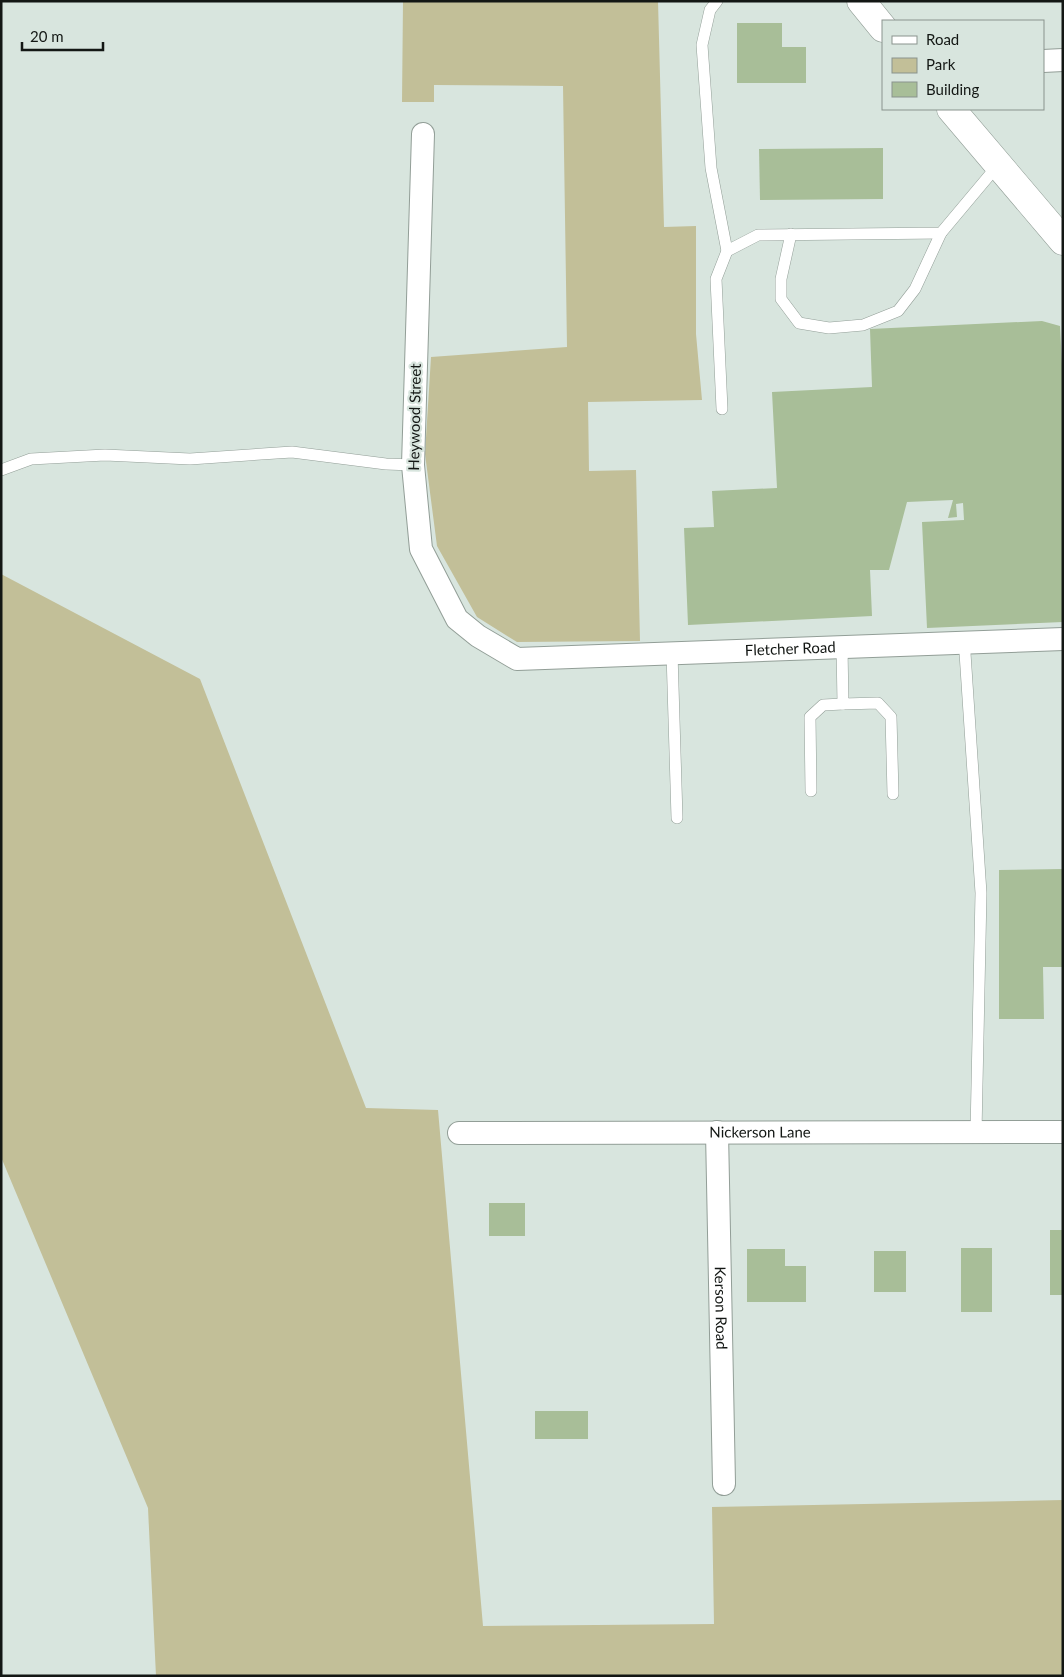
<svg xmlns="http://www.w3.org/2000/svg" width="1064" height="1677" viewBox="0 0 1064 1677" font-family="Lato,sans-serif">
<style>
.green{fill:#c2bf98}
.building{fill:#a8be98}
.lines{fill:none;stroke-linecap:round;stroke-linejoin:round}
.lane-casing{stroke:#929e97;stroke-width:12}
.street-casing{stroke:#929e97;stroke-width:24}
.secondary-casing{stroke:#929e97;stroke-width:29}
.lane{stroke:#fff;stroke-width:11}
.street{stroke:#fff;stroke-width:22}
.secondary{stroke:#fff;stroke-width:28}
.labels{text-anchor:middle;stroke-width:4.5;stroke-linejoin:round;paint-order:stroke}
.street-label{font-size:15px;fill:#131714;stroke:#d8e5de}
</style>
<rect width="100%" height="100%" fill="#d8e5de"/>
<!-- green -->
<g class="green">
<polygon points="403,1 658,1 664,227 696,226 696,334 702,400 588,402 589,471 636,470 640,641 517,642 477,617 437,546 425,454 431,357 567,347 563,86 434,85 434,102 402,102"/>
<polygon points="1,574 200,679 366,1108 438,1110 483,1626 714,1624 712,1507 1063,1500 1063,1676 156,1676 148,1508 1,1157"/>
</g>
<!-- building -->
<g class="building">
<polygon points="737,23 782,23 782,47 806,47 806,83 737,83"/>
<polygon points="883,148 883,199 760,200 759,149"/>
<polygon points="1042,321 1060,326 1063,385 1063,622 927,628 922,522 964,520 963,503 956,504 957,517 948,518 953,500 907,502 889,570 870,570 872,616 688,625 684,528 714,527 712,491 777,488 772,392 872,387 870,329"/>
<polygon points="1063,869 1063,967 1043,967 1044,1019 999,1019 999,870"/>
<rect x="489" y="1203" width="36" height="33"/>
<rect x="1050" y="1230" width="13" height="65"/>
<rect x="961" y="1248" width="31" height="64"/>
<polygon points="747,1249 785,1249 785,1266 806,1266 806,1302 747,1302"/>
<rect x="874" y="1251" width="32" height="41"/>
<rect x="535" y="1411" width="53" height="28"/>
</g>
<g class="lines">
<!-- lane casing -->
<g class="lane-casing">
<g id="lane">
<polyline points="717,1 710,10 702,45 711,168 727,251"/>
<polyline points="791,234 781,279 781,299 799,323 829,328 863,325 898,311 915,289 941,233"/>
<polyline points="722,409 716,279 727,251 758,235 941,233 998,165"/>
<polyline points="1,470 31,459 105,455 190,459 292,452 386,464 413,465"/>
<polyline points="966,643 965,653 981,893 976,1133"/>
<polyline points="842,647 843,704 878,703 891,717 893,794"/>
<polyline points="672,653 677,818"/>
<polyline points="811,791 810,717 823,705 843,704"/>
</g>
</g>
<!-- street casing -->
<g class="street-casing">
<g id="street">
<polyline points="1043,61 1063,60"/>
<path id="s1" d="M423 134 413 465 421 549 457 619 478 636 517 659 1063 639"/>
<path id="s2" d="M717 1132 724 1484"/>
<path id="s3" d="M459 1133 1063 1132"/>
</g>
</g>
<!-- secondary casing -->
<g class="secondary-casing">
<g id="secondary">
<polyline points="861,1 883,28"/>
<polyline points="951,109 1063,241"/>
</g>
</g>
<!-- lane -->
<use href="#lane" class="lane"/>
<!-- street -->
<use href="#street" class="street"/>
<!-- secondary -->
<use href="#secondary" class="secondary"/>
</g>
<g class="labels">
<!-- street labels -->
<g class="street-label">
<text transform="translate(415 417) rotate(-89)" y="5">Heywood Street</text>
<text dy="5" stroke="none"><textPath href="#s1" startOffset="840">Fletcher Road</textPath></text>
<text dy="5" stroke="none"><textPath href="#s3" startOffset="301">Nickerson Lane</textPath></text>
<text dy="5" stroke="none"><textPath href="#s2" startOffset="176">Kerson Road</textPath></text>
</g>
</g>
<!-- border -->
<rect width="1064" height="1677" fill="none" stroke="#131714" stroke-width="5"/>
<!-- legend -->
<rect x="882" y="20" width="162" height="90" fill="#d8e5de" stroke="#89938d"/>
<rect x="892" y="36" width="25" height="8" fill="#ffffff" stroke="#89938d"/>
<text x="926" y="45" font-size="15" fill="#131714">Road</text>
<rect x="892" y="58" width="25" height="15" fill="#c2bf98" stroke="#89938d"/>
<text x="926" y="70" font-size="15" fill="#131714">Park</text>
<rect x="892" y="82" width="25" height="15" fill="#a8be98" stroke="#89938d"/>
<text x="926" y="95" font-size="15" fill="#131714">Building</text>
<!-- scale -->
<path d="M22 42v8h81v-8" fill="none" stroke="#131714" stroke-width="2.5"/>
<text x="30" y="42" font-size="15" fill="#131714" stroke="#d8e5de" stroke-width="4" paint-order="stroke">20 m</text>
</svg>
